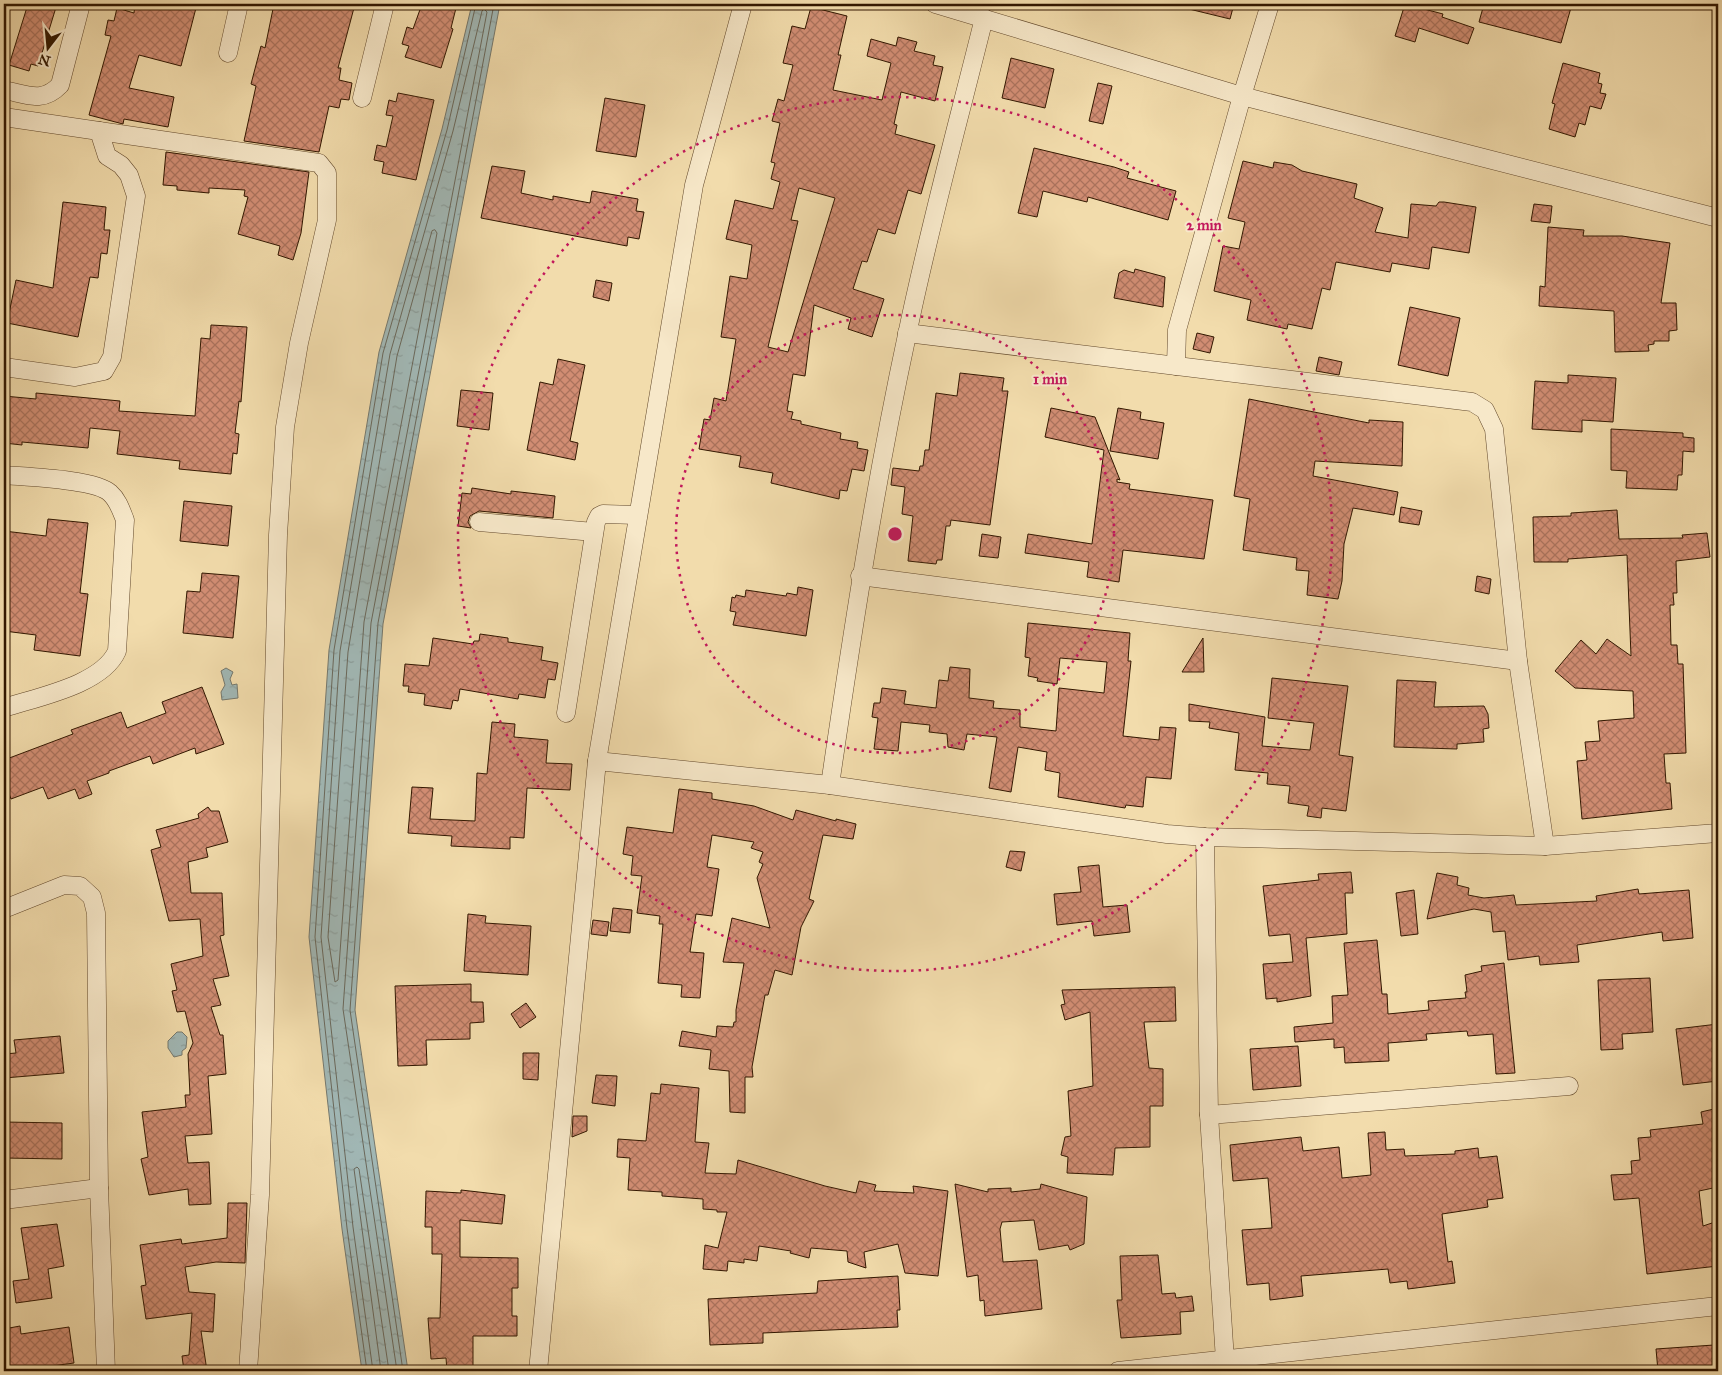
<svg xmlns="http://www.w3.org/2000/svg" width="1722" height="1375" viewBox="0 0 1722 1375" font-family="'IM FELL Great Primer',serif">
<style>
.water{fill:url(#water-ripples);stroke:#75786d}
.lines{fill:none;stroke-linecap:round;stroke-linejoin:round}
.shore{stroke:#6a685b;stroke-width:1}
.building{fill:url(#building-cross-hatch);stroke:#321700;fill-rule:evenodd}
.minor-casing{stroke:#62482b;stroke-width:19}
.minor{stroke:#f7e8c9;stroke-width:18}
.ring{fill:none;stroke:#c2185b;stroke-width:2.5;stroke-dasharray:2.5 5}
.centre{fill:#c2185b;stroke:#f7e8c9;stroke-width:2.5}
.ring-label{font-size:15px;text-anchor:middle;font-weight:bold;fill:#c2185b;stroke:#f7e8c9;stroke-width:4;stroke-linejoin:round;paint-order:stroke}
</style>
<defs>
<pattern id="water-ripples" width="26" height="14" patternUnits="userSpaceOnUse" patternTransform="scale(1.25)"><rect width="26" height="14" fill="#a1b8b6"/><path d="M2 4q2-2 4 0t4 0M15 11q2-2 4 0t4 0" fill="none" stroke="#8b9d9b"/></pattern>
<pattern id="building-cross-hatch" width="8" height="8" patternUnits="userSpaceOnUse" patternTransform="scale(1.25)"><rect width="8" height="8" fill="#d18d73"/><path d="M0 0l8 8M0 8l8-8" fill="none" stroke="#aa725c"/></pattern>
</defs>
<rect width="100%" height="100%" fill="#f2dcac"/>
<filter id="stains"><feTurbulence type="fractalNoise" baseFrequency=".004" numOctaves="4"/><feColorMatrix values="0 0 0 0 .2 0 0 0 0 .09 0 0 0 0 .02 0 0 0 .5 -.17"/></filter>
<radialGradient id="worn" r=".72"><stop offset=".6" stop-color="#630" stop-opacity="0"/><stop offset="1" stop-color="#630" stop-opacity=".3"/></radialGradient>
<!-- water -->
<g class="water">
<polygon points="472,4 500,4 383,624 355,1010 408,1371 362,1371 342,1229 309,937 329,650 379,352 442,129"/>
<polygon points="226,668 233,672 230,679 232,685 237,684 238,698 222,700 221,692 225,685 221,671"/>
<polygon points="177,1032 182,1032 187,1037 186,1048 182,1051 182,1055 174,1057 168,1048 168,1041"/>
</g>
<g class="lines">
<!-- shore -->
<g class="shore">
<polygon points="435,230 437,233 364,622 338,980 335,982 328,937 348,652 397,356 432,231"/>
<polyline points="367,1371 347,1228 315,937 334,650 383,353 447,130 476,4"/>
<polyline points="373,1371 353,1227 321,937 340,651 390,354 453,131 482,11 484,9 487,12 371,623 343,1009 397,1371"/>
<polyline points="381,1371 354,1169 357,1167 359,1169 389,1371"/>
<polyline points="403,1371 350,1010 378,623 494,4"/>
</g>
</g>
<!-- building -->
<g class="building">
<polygon points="28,4 57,4 38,66 31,64 29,71 9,65"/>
<polygon points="135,4 197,4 181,66 139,55 129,88 174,97 168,127 124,119 123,124 89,115 111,36 105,35 108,20 114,21 117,8 134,13"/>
<polygon points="274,4 355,4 338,68 341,68 339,80 352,83 349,100 341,99 339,108 329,106 319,152 244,141 256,86 251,84 261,46 265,48"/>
<polygon points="422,4 457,4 451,28 453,29 441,68 405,57 409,46 402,44 407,27 413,29"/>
<polygon points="1189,4 1234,4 1230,19 1189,9"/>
<polygon points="1405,4 1443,14 1442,17 1474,28 1468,44 1419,28 1415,42 1395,36"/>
<polygon points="1484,4 1572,4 1561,43 1479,22"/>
<path d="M811 7 847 16 838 55H841L833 90 882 100 891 63 867 56 871 39 896 46 898 37 917 42 914 51 935 56 933 65 943 67 935 101 901 92 894 124 897 125 895 134 935 145 921 194 908 190 895 234 878 229 867 262 862 261 853 289 884 299 872 337 848 329 851 318 814 305 805 376 793 374 787 411 793 412 791 419 801 421V424L841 433 840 439 858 442 857 448 868 450 864 471 852 469 847 491 840 490 839 499 771 483 773 473 739 467 741 456 699 449 704 419 710 420 714 398 726 401 736 339 721 337 730 276 747 279 752 245 726 239 735 200 773 209 780 182 771 179 775 163 771 162 780 123 772 121 778 99 784 101 793 65 783 63 792 26 805 29ZM799 188 835 198 788 352 768 347 798 221 791 220Z"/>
<polygon points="1011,58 1054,69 1045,108 1002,98"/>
<polygon points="1563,63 1600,73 1598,83 1602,84 1600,93 1606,94 1601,109 1590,106 1585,125 1579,123 1575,137 1549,129 1555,104 1552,103"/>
<polygon points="1098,83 1112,86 1103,124 1089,121"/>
<polygon points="398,93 434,100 416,180 382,173 384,162 374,160 377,145 386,147 393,116 386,115 389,100 396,102"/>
<polygon points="605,98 645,105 636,157 596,151"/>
<polygon points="1034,148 1114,167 1129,172 1127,178 1176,191 1168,220 1088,197 1087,202 1043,191 1037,217 1018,213"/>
<polygon points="166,152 309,172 301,233 293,260 278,255 280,246 238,234 248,197 244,196 245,190 209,188 209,193 177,190 177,186 163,185"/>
<polygon points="1243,161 1273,168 1274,162 1292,165 1302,171 1357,184 1354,198 1383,208 1375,232 1408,238 1411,204 1436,206 1439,202 1444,202 1476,207 1469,253 1432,247 1429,269 1392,263 1390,272 1336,262 1330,290 1322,288 1312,329 1288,324 1287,329 1247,320 1251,300 1214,291 1223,246 1239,249 1245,222 1228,218"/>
<polygon points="492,166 525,171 521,193 553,200 553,196 590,203 592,191 638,199 636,211 644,212 639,239 628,237 627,246 481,218"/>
<polygon points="63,202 106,207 104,230 110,230 107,254 101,253 98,278 90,277 78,337 7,323 16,280 53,288"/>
<polygon points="1534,204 1552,206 1550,223 1531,221"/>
<polygon points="1548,227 1584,230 1583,236 1622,236 1670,243 1661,303 1676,303 1677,330 1669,331 1669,341 1654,341 1654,344 1648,345 1649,351 1615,352 1614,311 1539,306 1540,286 1545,287"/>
<polygon points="1135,269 1165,277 1163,307 1114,298 1119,273 1124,270 1134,273"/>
<polygon points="596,280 612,283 609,301 593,297"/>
<polygon points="1410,307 1460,318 1448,376 1398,365"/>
<polygon points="211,325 247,327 241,402 239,401 235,433 239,434 237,454 233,453 231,474 179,469 180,461 117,454 120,431 90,428 88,448 22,442 22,445 4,443 4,396 36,399 36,393 120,401 119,411 195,416 201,338 210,339"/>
<polygon points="1197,333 1214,337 1210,353 1193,349"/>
<polygon points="1319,357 1342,362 1339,375 1316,371"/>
<polygon points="558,359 585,365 570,441 578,443 575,460 527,450 540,382 553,385"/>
<polygon points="960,373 1004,378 1002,391 1008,391 990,525 951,520 950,526 946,526 942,560 937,560 936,564 908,561 913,516 902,514 905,487 891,485 893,468 919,471 920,466 923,466 925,450 929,450 936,393 957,396"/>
<polygon points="1568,375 1616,378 1613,422 1582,420 1582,432 1532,429 1535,381 1568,383"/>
<polygon points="461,390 493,393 489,430 457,426"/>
<polygon points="1249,399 1369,423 1369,420 1403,422 1402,466 1315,461 1313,476 1398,492 1394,515 1353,508 1344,544 1342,581 1338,599 1307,595 1309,571 1296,570 1297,558 1243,550 1250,499 1234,496"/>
<polygon points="1051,408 1095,417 1120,480 1117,479 1117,482 1130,484 1129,489 1213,500 1204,559 1123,550 1119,582 1087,577 1089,562 1025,553 1028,534 1092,544 1104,450 1045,437"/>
<polygon points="1118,408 1141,412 1140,419 1164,423 1158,459 1110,451"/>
<polygon points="1611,429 1683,433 1683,437 1694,438 1694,452 1683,451 1682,475 1678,475 1677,490 1626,488 1627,471 1611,470"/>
<polygon points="472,488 511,494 511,491 555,496 553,518 479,511 470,516 468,522 471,528 458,526 462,493 471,494"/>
<polygon points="184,501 232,506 228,546 180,541"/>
<polygon points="1401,507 1422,511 1419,525 1399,522"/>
<polygon points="1617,510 1619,539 1683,538 1682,535 1707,533 1710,557 1676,561 1677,593 1673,593 1674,605 1670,605 1671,645 1677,645 1678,664 1683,664 1686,753 1664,754 1666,783 1670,783 1672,809 1582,819 1577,761 1587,760 1585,742 1600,741 1598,721 1634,718 1633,691 1575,688 1555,671 1581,640 1596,654 1607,639 1631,656 1627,555 1568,559 1568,562 1534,562 1533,517 1571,516 1571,513"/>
<polygon points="48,519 88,523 80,593 88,594 80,656 34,650 36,635 4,631 4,531 46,536"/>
<polygon points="982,534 1001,537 998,558 979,556"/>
<polygon points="202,573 239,576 233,638 183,633 187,591 200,592"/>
<polygon points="1477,576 1491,579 1489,594 1475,591"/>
<polygon points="798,587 813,590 806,636 733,625 736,612 730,611 732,597 735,598 736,595 745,597 746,590 786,596 787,593 797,595"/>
<polygon points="1028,623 1130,633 1128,661 1131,661 1123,736 1159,740 1160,727 1176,728 1171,779 1146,777 1143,807 1126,805 1125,808 1058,797 1060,773 1045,770 1047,752 1018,747 1011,792 989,788 997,737 967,734 964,750 948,747 947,734 929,732 930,725 901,722 898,751 874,749 878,718 872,717 874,703 880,703 882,688 906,691 904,704 936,708 939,680 948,681 950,667 970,669 969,698 994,701 993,708 1020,710 1020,727 1056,731 1059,688 1104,693 1107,662 1060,658 1057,684 1037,681 1038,678 1028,676 1030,658 1025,657"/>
<polygon points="480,634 508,638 508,642 543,647 541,660 558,663 555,680 548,679 545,698 519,694 518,699 460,689 458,701 453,700 451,709 424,705 425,694 408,692 409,686 403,686 405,664 429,666 433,638 473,644 474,641 479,641"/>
<polygon points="1203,638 1204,672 1182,672"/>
<polygon points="1272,678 1348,686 1339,755 1353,757 1346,811 1322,808 1321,818 1307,816 1309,806 1288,803 1290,786 1267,784 1268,773 1235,770 1239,733 1209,728 1210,722 1189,721 1189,704 1265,717 1262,746 1310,750 1314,723 1268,718"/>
<polygon points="1397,680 1436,682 1434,707 1484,706 1488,714 1489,728 1483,729 1484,742 1457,744 1457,749 1394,747"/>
<polygon points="202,687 224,744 196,754 195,748 153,764 150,756 109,771 109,773 87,781 92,794 79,799 75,789 48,799 43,787 11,799 4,780 4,760 73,734 71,730 121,712 127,728 166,713 162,702"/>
<polygon points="492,722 515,724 514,737 548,740 546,763 572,764 570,790 527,788 524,838 510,837 510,849 451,846 452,836 408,833 412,787 433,788 430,819 475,821 477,773 487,774"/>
<polygon points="679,789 712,793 712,799 754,806 793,820 796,810 836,821 836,819 856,824 853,839 823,835 809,899 814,901 801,927 792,975 775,970 768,995 765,995 752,1067 753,1077 745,1077 745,1113 730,1112 729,1071 709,1069 711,1050 679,1046 682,1031 716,1037 717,1026 733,1027 734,1022 736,1022 736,1010 744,963 723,962 732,918 770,928 757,878 763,864 759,862 763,852 751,848 754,842 712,835 707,867 719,869 712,916 696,914 690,952 704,953 700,998 681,997 682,985 658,983 663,924 659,924 660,916 637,913 642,876 631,875 633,856 623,854 627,827 673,833"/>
<polygon points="208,807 211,811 219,811 228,842 206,848 208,857 188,862 191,893 222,893 224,935 220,936 229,976 213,979 221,1005 211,1007 220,1035 223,1035 226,1074 208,1076 212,1134 185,1136 188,1163 209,1162 211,1204 189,1205 188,1189 149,1195 141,1159 148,1157 142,1112 186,1107 185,1095 190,1095 188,1054 193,1043 185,1011 177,1012 172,991 177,990 171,964 203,956 200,919 169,921 151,850 161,847 156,830 199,818 198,814"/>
<polygon points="1010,851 1025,852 1021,871 1006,867"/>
<polygon points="1099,865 1103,907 1127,905 1130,932 1094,936 1092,921 1057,925 1054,894 1081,892 1078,867"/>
<polygon points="1351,872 1353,893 1345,893 1347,934 1306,938 1311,996 1277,1002 1277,998 1266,999 1263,964 1293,962 1290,934 1269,936 1263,886 1319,880 1318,874"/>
<polygon points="1437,873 1458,877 1457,885 1469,888 1468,895 1484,898 1514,895 1516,905 1597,901 1596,896 1638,889 1639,894 1689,890 1693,938 1663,941 1662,932 1577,945 1579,962 1540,965 1539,956 1508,960 1505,931 1493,932 1491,912 1474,909 1427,919"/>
<polygon points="1414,890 1418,934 1401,936 1396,893"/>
<polygon points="613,908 632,910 630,933 610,931"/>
<polygon points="468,914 486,916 485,923 531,926 528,975 464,971"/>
<polygon points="593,920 609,922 607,936 591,934"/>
<polygon points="1377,940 1382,994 1387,994 1388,1014 1429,1010 1428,1001 1466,998 1465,992 1467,992 1465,975 1482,971 1481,966 1504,963 1515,1073 1496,1074 1493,1034 1468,1036 1467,1031 1426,1034 1427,1040 1388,1043 1389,1061 1345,1063 1344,1047 1334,1048 1334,1039 1295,1042 1294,1027 1333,1023 1332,996 1348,995 1344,943"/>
<polygon points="1650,978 1653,1032 1622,1034 1623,1049 1601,1050 1598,980"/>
<polygon points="471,984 471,1002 483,1002 484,1022 470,1023 470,1039 426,1040 427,1065 398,1066 395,986"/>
<polygon points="1175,987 1176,1021 1144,1022 1149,1068 1163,1069 1163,1106 1150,1106 1150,1147 1115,1148 1113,1175 1067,1173 1068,1157 1061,1155 1065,1137 1071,1136 1068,1091 1093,1086 1090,1012 1065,1020 1061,1005 1065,1004 1062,990"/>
<polygon points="526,1003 536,1017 520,1028 511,1014"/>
<polygon points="1718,1024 1718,1081 1683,1085 1676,1029"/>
<polygon points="60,1036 64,1073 4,1078 4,1054 16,1053 14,1040"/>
<polygon points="1298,1046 1301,1086 1253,1090 1250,1049"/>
<polygon points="523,1053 539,1053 538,1080 523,1079"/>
<polygon points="596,1075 617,1076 615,1106 592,1103"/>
<polygon points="661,1084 699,1088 695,1142 709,1143 705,1173 736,1174 738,1160 825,1186 856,1193 859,1181 876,1185 874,1191 914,1193 913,1186 948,1191 938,1276 905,1273 898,1244 864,1252 866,1268 848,1262 847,1251 811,1248 809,1258 790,1253 791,1251 759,1246 757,1261 744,1259 744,1263 728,1261 727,1271 703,1269 705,1245 718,1248 727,1212 717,1212 717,1210 703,1209 703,1199 662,1196 662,1192 628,1190 630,1158 617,1157 618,1139 646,1141 651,1093 660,1094"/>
<polygon points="1718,1108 1718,1187 1699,1191 1703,1226 1718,1221 1718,1266 1647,1274 1639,1198 1614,1200 1611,1175 1632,1174 1631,1161 1640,1160 1638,1138 1651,1137 1650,1130 1703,1124 1701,1112"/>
<polygon points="573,1116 587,1116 587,1131 572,1137"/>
<polygon points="4,1122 62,1123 62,1159 4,1158"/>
<polygon points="1385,1132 1386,1150 1404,1149 1405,1156 1455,1154 1455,1151 1478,1148 1479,1158 1497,1156 1503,1198 1487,1200 1488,1207 1442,1214 1448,1262 1452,1261 1455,1283 1408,1289 1407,1281 1390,1283 1388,1269 1301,1276 1303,1296 1270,1300 1269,1283 1247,1285 1242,1230 1272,1228 1268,1178 1233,1181 1230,1145 1301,1137 1303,1151 1339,1147 1342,1178 1371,1175 1368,1133"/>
<polygon points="955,1184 988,1192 988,1189 1011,1188 1011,1192 1040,1189 1041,1184 1087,1197 1084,1244 1070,1250 1068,1245 1039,1250 1034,1220 1002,1222 1000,1229 1003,1262 1037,1260 1042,1309 985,1316 984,1300 980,1301 978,1275 967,1277"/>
<polygon points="461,1190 505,1195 502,1224 460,1220 460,1257 518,1258 518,1288 512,1288 512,1316 517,1316 517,1336 473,1336 473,1371 447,1371 446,1358 431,1359 428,1318 440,1318 442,1254 432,1254 432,1227 425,1227 426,1191 461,1193"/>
<polygon points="228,1203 247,1203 245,1263 216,1262 185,1267 189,1292 215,1294 213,1332 201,1331 207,1371 184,1371 182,1356 189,1355 192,1313 146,1319 141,1286 146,1285 140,1245 181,1239 182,1244 227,1238"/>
<polygon points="57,1224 64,1266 48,1269 52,1298 16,1303 13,1281 29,1279 21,1228"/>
<polygon points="1158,1255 1162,1294 1175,1293 1176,1298 1192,1296 1194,1311 1180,1312 1181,1334 1121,1338 1117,1300 1122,1300 1120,1256"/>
<polygon points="898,1276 900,1310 897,1310 898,1327 763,1333 763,1343 710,1345 708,1299 817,1293 818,1281"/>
<polygon points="20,1326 21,1334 69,1327 74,1363 30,1369 29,1366 4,1370 4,1329"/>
<polygon points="1714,1345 1716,1371 1658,1371 1656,1349"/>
</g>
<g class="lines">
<!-- minor casing -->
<g class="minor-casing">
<g id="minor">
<polyline points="935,4 1242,96 1718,218"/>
<polyline points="228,53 239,4"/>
<path d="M4 90C26 94 42 104 60 85L81 4"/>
<polyline points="362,98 385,4"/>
<polyline points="4,117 99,131 107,156 121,165 129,175 136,196 112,357 104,371 75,377 4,367"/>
<polyline points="99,131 319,163 327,173 327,220 299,343 285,427 278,535 260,1195 248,1371"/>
<polyline points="907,333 1472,402 1485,410 1494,429 1518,661 1545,846"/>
<polyline points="1176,366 1177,330 1242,96 1270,4"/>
<path d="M4 475C26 477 95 479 110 493 118 500 121 510 125 520L117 651C102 685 37 697 4 708"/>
<polyline points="479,522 594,532"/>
<polyline points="860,576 1518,661"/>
<polyline points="566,713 596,522 599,516 603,514 637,515"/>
<polyline points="597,761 830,785 1167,834 1205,837 1545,846 1718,833"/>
<path d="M830 785C852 634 875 484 907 335 929 228 958 123 984 18"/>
<polyline points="1205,837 1209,1115 1225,1360"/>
<polyline points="4,909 64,885 80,886 92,897 96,913 99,1188 106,1371"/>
<polyline points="1209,1115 1569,1086"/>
<polyline points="4,1200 99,1188"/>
<polyline points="538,1371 597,761 694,185 743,4"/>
<polyline points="1118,1371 1718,1306"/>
</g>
</g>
<!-- minor -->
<use href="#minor" class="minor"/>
</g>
<!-- distance rings -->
<g class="ring">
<circle cx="895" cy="534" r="219"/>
<circle cx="895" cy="534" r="437"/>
</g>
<circle cx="895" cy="534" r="8" class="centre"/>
<g class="ring-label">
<text x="1204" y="230">2 min</text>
<text x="1050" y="384">1 min</text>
</g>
<!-- margin -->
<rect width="1722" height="1375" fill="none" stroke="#f2dcac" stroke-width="20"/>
<rect x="5" y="5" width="1712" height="1365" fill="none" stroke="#321700" stroke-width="2.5"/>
<rect x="10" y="10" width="1702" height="1355" fill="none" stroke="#321700"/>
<!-- north arrow -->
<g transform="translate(48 48) rotate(196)" stroke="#f7e8c9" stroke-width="4" paint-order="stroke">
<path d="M0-4L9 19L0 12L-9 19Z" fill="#321700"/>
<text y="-8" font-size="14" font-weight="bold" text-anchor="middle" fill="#321700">N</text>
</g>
<rect width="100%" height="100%" filter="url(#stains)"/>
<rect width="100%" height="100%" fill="url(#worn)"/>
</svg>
